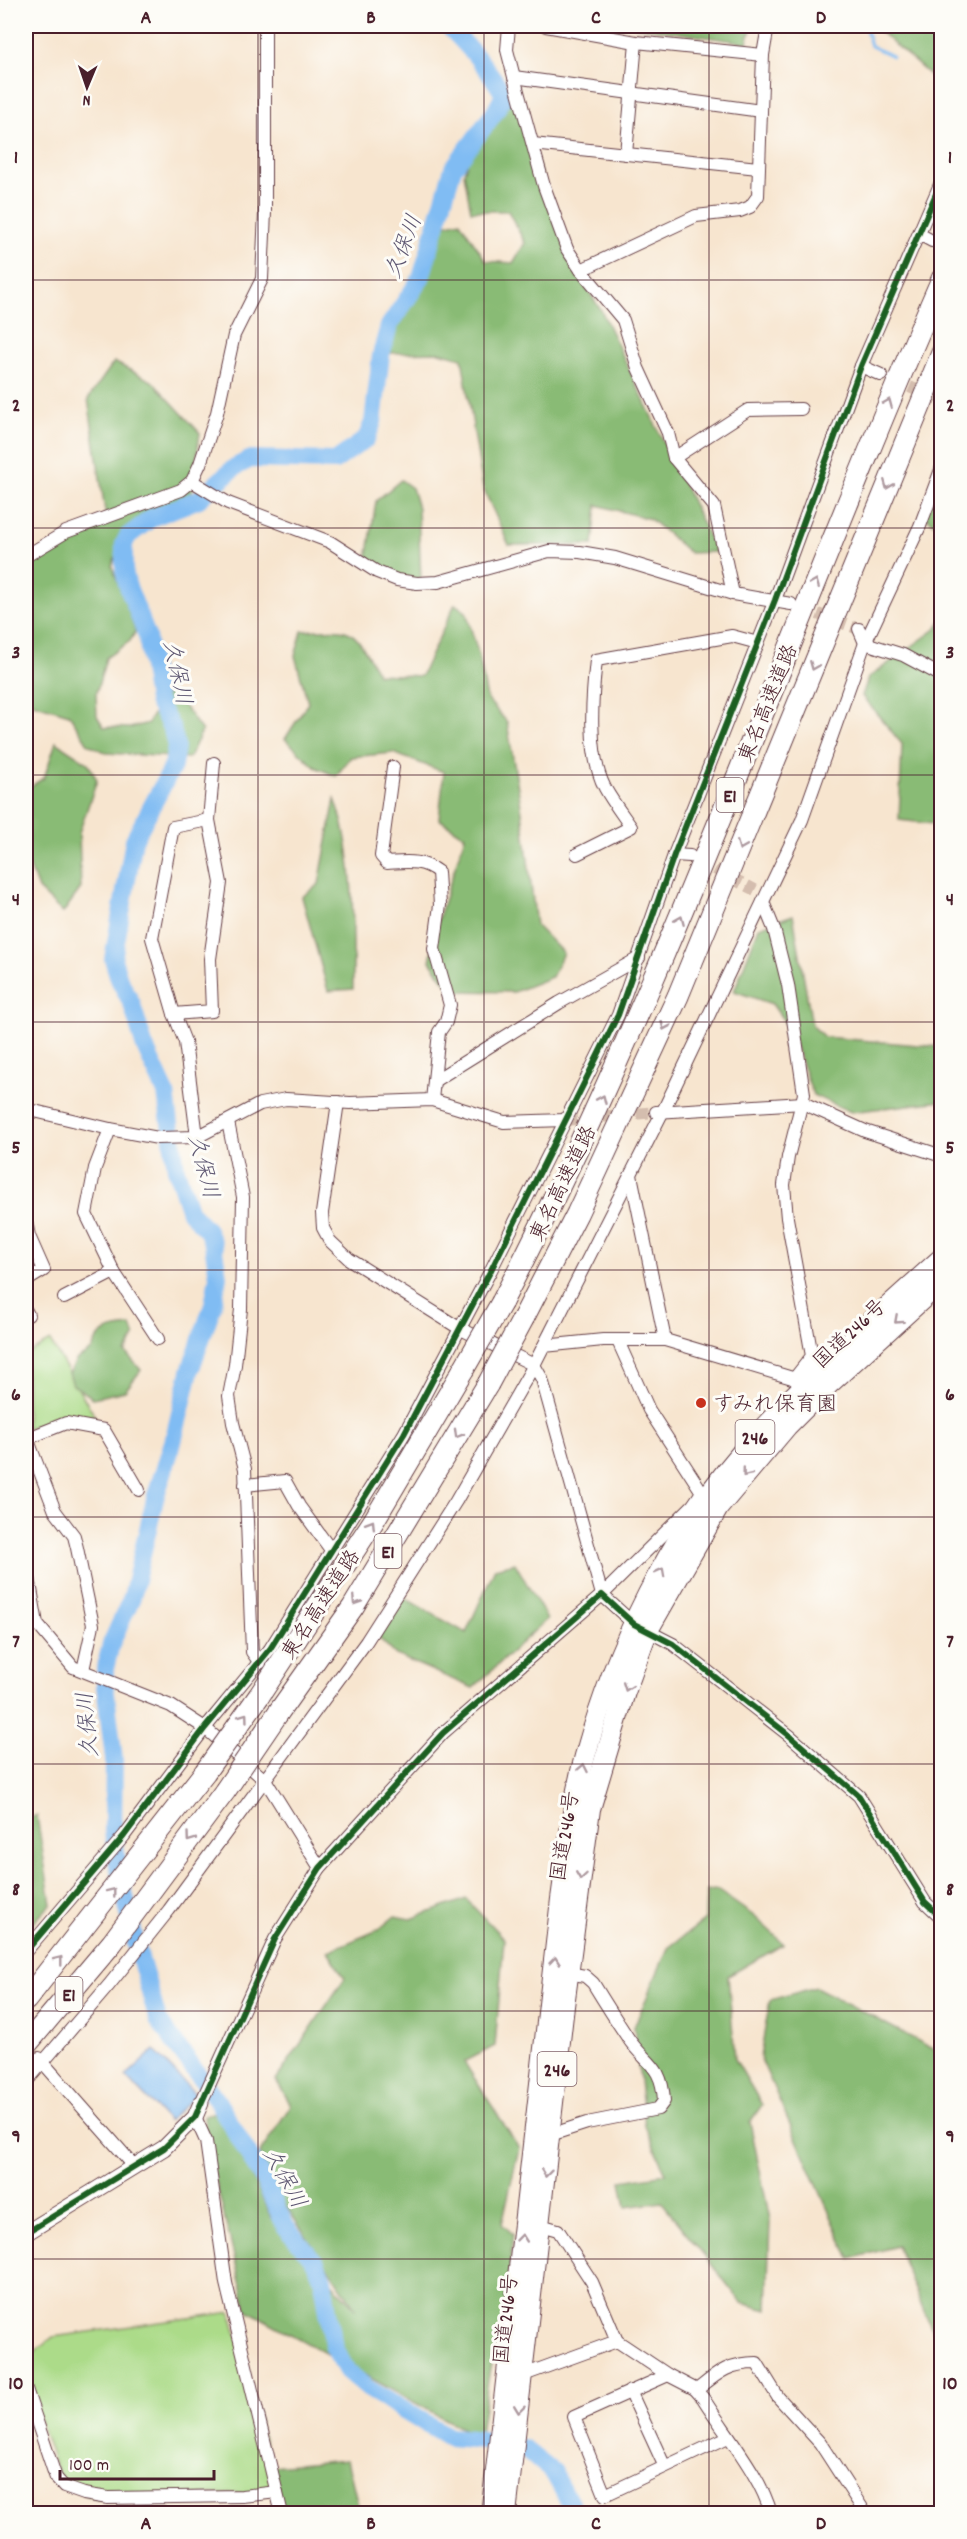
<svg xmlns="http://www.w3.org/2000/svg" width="967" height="2539" viewBox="0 0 967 2539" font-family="Dekko,'Klee One',sans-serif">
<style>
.green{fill:#acdb89;stroke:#7b7d5a;stroke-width:1.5}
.forest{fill:#89bb75;stroke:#6a6d50;stroke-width:1.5}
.water{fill:#80bcf3;stroke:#656e8f;stroke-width:1.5}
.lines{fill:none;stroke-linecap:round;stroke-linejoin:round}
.stream{stroke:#80bcf3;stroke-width:3}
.river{stroke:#80bcf3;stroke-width:18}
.minor-tunnel{stroke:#d4bdae;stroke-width:12;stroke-dasharray:12 6;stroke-linecap:butt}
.minor-casing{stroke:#643d44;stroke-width:14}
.tertiary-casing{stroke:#643d44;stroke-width:17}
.trunk-casing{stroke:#643d44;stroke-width:22}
.motorway-casing{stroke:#643d44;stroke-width:23}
.minor{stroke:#fff;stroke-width:12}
.tertiary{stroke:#fff;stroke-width:15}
.trunk{stroke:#fff;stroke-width:20}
.motorway{stroke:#fff;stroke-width:21}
.motorway-bridge-casing{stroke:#643d44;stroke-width:23;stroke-linecap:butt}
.motorway-bridge{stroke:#fff;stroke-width:21}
.cycleway-casing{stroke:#fdfcf7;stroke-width:10}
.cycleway{stroke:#1b5e20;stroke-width:6}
.oneway{stroke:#ae9aa0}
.grid{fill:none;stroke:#4a1f2b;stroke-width:1.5;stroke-opacity:0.55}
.poi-dot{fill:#c8321e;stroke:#fdfcf7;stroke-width:2}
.labels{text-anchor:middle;stroke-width:6;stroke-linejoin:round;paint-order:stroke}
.shield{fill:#fdfcf7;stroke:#806168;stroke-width:1.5}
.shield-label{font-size:20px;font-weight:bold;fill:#4a1f2b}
.street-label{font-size:21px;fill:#4a1f2b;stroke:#fdfcf7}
.poi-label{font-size:21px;fill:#4a1f2b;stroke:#fdfcf7;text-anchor:start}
.water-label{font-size:22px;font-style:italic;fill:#5d5671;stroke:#fdfcf7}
.neatline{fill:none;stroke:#4a1f2b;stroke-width:2}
.grid-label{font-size:20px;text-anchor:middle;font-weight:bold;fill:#4a1f2b}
</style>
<rect width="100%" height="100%" fill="#fdfcf7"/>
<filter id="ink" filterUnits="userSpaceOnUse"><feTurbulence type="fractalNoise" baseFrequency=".0167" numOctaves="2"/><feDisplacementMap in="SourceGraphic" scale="12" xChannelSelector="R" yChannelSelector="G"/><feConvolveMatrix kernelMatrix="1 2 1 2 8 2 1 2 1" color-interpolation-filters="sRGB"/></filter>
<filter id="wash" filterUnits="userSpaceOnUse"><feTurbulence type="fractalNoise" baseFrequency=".008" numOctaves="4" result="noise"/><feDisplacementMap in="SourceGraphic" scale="24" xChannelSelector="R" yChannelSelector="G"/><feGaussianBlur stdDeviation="1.35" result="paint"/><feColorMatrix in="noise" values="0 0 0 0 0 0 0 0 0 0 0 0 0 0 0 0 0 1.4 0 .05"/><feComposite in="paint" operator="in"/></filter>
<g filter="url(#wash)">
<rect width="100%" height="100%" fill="#f7e5cf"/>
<!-- green -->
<g class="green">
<polygon points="50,1341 96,1418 92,1424 67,1417 26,1428 26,1354"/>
<polygon points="231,2312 277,2492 95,2499 61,2483 26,2379 26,2359 53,2337"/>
</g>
<!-- forest -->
<g class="forest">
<polygon points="632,26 752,26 747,43"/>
<polygon points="876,26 941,26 941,85 876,28"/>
<polygon points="515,100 575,271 601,310 716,552 690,553 650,519 597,505 593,545 509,545 483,488 462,358 439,352 390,353 385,337 440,226 460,221 486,261 513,263 525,243 508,211 471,211 464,173 479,125"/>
<polygon points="114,362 152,381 200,433 191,495 122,541 112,566 136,631 130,641 106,658 96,694 97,716 104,727 130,728 148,723 164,695 180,694 184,706 202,731 189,758 106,753 88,744 69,714 26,701 26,560 106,518 88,399"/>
<polygon points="401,480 412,488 418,508 421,581 397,580 367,560 376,501"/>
<polygon points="941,486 941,529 924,515"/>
<path d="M455 604 466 612 479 656 487 699 507 722 522 812 536 925 563 953 552 977 514 992 452 991 430 961 438 920 465 836 439 819 444 772 393 753 351 757 336 776 315 767 285 739 308 703 295 656 302 631C356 627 352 627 378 674L421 676Z"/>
<polygon points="941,621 941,825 899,820 902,744 862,696 868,678 937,628"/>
<polygon points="56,742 88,763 97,780 79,833 81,888 63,913 38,889 29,865 26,863 26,789 44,778"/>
<path d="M335 799C356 851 353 933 353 989L328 991 302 897 319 884Z"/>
<polygon points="793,915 812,1025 824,1037 941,1047 941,1101 851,1112 813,1095 789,1028 772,1004 734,991 759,927"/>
<path d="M131 1326 135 1337 125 1352 141 1370 125 1391 93 1398 73 1385 69 1373 77 1359 92 1350C98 1330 111 1328 131 1326Z"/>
<polygon points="515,1563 547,1619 473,1688 396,1655 376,1635 403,1597 466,1633 495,1568"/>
<polygon points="37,1816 51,1904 26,1931 26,1817"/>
<polygon points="717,1890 754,1916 784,1944 728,1976 735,2059 762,2105 750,2122 770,2220 767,2310 742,2303 662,2202 626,2207 621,2181 666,2174 645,2126 634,2027 668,1948 705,1920 706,1891"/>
<polygon points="466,1899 504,1939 495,2046 464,2062 519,2148 502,2224 513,2234 505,2314 490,2368 479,2438 247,2310 206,2141 204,2115 216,2112 246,2163 271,2217 356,2309 280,2198 260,2153 291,2105 276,2080 345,1978 328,1951 378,1930 395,1916 411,1919"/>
<polygon points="816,1987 941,2053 941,2352 897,2246 850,2259 760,2057 770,2000"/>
<polygon points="347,2460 360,2513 283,2513 272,2466"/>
</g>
<!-- water -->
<polygon class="water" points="154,2050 196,2095 168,2121 126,2076"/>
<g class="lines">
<!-- stream -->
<polyline class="stream" points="865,26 871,46 892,56"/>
<!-- river -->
<g class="river">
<path d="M448 26C469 47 489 69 504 95L495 112 453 168 421 278 389 326 381 355 373 422 366 439 335 461 251 459 235 467 199 499 153 517 128 536 124 544V570L127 584 147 636 157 701 172 729 176 746 173 766 134 840 113 959 119 979 132 1004 144 1045 166 1093 176 1169 190 1212 207 1230 213 1244 218 1276 213 1305 190 1371 173 1442 156 1495 132 1597 111 1644 105 1669V1686L114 1759 113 1832 118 1866 136 1944 158 2020 216 2099 262 2177 286 2227 316 2263 323 2280 334 2348 347 2371 367 2388 449 2437 483 2440"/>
<polyline points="524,2449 553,2472 576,2514"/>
</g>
</g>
</g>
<g filter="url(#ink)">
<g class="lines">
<!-- minor-tunnel -->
<g class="minor-tunnel">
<polyline points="893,380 942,401"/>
<polyline points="801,608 859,629"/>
<polyline points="699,861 755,890"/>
<polyline points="565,1120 656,1112"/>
</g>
<!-- minor casing -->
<g class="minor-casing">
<g id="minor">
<polyline points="509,26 507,50 514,77 544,186 567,249 581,270 623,320 638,368 668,433 674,458 714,506 733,594"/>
<polyline points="546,26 636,42 763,55"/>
<polyline points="514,77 761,111"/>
<polyline points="533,144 758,168"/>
<polyline points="626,154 636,42"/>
<polyline points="919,234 932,241"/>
<polyline points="581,270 696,216 740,211 750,207 758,196 763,55 768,26"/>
<polyline points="861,366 881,375"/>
<polyline points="674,458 748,410 801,409"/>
<polyline points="192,481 228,503 330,542 377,572 397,580 417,583 438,582 549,551 580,552 615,558 733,594 791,604"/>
<polyline points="26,556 66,532 181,490 192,481 200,464 217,413 234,335 262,279 265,212 265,26"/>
<polyline points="859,629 865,643 903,655 942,676"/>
<path d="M393 767 381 856 387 863C406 862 422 859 438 872L440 905 434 949 450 1005 446 1022 439 1032 432 1100"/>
<path d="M577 854 631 827C622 814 612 801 605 788 587 754 592 696 596 660L732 636 758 643"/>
<polyline points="674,855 690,856"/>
<polyline points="763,902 774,929 788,985 804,1094 788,1157 784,1185 787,1218 812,1356 794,1379"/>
<polyline points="174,1014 212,1011 210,959 221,883 209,820 214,763"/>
<polyline points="434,1081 559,1003 639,958"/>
<polyline points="26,1093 27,1109"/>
<polyline points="338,1102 322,1213 323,1228 330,1241 349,1259 459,1328 534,1365 542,1379 602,1595 693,1505 702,1492 649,1410 618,1341"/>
<polyline points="26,1109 110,1129 158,1138 197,1137 260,1104 286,1099 350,1103 432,1100 504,1122 565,1120"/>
<polyline points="656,1112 803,1103 865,1131 942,1156"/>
<polyline points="228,1122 243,1197 241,1309 235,1365 229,1396 233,1423 245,1469 252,1652 260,1663"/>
<polyline points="110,1129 95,1168 86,1214 114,1272 158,1339"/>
<polyline points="197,1137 185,1042 174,1014 152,938 173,827 209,820"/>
<polyline points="631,1175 665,1340"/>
<polyline points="26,1221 29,1236 44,1270 26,1281"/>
<polyline points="64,1298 114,1272"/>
<polyline points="26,1311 28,1315"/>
<polyline points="544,1346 603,1340 665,1340 799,1380"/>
<polyline points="27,1438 55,1511 74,1536 77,1548 93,1625 83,1670"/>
<polyline points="26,1439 66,1423 104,1430 139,1490"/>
<polyline points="245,1485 285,1481 299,1506 331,1550"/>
<polyline points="26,1560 37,1624 73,1667 171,1706 205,1728 266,1781 320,1868"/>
<polyline points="26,1951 124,1836 205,1728 270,1649 404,1434 491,1270 618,1015 674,855 775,600 861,366 942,180"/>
<polyline points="39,2058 135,2167"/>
<polyline points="26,2082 109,1985 169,1910 366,1642 456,1501 534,1365 663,1111 802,820 865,643 920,526 942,467"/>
<polyline points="201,2103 275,1939 320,1868 443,1733 602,1595 634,1624 673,1644 790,1736 859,1796 925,1902 942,1918"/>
<polyline points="195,2117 206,2141 226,2283 282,2514"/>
<path d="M550 2135 587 2123 658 2109 664 2101C662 2063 645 2064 628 2038 616 2020 604 2001 593 1983L585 1976 568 1973"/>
<polyline points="540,2225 558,2230 592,2282 617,2341"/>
<polyline points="668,2375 574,2417 605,2495 728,2437"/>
<path d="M518 2377 617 2341 668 2375 695 2389 703 2398C724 2432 762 2477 771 2514"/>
<polyline points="26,2389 56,2478 64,2487 84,2494 108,2498 242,2496 277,2492"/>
<path d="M695 2389H698C719 2372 729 2363 757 2363L778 2397 820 2443 866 2514"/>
<polyline points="630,2391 664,2465"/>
</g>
</g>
<!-- tertiary casing -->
<g class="tertiary-casing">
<polyline id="tertiary" points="26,2233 164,2148 195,2117 201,2103"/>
</g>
<!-- trunk casing -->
<g class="trunk-casing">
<g id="trunk">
<path d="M491 2514 561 1899C568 1852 572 1802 585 1756 616 1646 668 1538 743 1451 803 1381 873 1320 942 1258"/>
<polyline points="506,2514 564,2006 590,1809 625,1692 647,1632 718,1508 787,1426 830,1383 942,1281"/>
</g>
</g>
<!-- motorway casing -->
<g class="motorway-casing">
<g id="motorway">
<path d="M502 1302C673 972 793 619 942 279"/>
<polyline points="524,1317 577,1214 678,996 942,353"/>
<polyline points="259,1696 373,1522 463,1370"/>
<polyline points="278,1713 353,1607 488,1384"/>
<polyline points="26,2000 205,1772"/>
<polyline points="26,2045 112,1943 225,1791"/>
</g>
</g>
<!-- minor -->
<use href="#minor" class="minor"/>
<!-- tertiary -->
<use href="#tertiary" class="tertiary"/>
<!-- trunk -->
<use href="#trunk" class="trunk"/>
<!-- motorway -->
<use href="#motorway" class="motorway"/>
<!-- motorway-bridge casing -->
<g class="motorway-bridge-casing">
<g id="motorway-bridge">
<polyline points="463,1370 502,1302"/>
<polyline points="488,1384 524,1317"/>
<polyline points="205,1772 259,1696"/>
<polyline points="225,1791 278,1713"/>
</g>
</g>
<!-- motorway-bridge -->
<use href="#motorway-bridge" class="motorway-bridge"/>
<!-- cycleway casing -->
<g class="cycleway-casing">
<g id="cycleway">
<polyline points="26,1951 124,1836 205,1728 270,1649 404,1434 491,1270 618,1015 674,855 775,600 861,366 942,180"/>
<polyline points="26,2233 164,2148 195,2117 275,1939 320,1868 443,1733 602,1595 634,1624 673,1644 790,1736 859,1796 925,1902 942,1918"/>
</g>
</g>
<!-- cycleway -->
<use href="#cycleway" class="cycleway"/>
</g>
<!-- one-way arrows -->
<defs><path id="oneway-chevron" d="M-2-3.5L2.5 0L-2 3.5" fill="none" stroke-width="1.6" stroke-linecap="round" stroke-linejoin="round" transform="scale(1.5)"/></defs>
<g class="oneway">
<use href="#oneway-chevron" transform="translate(888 403) rotate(-67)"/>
<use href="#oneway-chevron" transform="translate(888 485) rotate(112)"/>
<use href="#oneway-chevron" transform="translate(815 583) rotate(-68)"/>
<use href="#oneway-chevron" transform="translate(814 666) rotate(112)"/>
<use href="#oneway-chevron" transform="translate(741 846) rotate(112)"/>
<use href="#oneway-chevron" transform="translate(680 920) rotate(-67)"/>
<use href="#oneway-chevron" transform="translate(665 1026) rotate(114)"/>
<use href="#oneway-chevron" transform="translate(602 1099) rotate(-66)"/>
<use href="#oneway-chevron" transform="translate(898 1320) rotate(138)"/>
<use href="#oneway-chevron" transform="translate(458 1434) rotate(120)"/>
<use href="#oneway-chevron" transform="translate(746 1473) rotate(129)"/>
<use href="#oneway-chevron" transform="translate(371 1524) rotate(-58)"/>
<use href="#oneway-chevron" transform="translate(661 1572) rotate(-62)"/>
<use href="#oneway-chevron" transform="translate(356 1601) rotate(123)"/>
<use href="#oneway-chevron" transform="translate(627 1687) rotate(110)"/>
<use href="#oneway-chevron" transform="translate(244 1717) rotate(-54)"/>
<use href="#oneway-chevron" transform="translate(583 1768) rotate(-79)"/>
<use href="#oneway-chevron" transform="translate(190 1838) rotate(126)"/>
<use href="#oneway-chevron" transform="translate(581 1876) rotate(98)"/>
<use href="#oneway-chevron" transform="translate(112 1892) rotate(-52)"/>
<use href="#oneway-chevron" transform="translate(59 1960) rotate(-52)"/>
<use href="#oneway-chevron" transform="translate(555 1961) rotate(-84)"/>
<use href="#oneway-chevron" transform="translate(546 2173) rotate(97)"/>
<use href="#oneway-chevron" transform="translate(522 2238) rotate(-84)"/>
<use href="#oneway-chevron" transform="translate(519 2409) rotate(97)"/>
</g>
</g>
<!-- grid -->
<path class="grid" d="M258 26V2514M484 26V2514M709 26V2514M26 280H942M26 528H942M26 775H942M26 1022H942M26 1270H942M26 1517H942M26 1764H942M26 2011H942M26 2259H942"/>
<!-- markers -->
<circle class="poi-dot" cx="701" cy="1403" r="6"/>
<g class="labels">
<!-- shield labels -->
<g class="shield">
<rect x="716.5" y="778" width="27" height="34" rx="4.5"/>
<rect x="735.5" y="1420" width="39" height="34" rx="4.5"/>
<rect x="374.5" y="1534" width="27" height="34" rx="4.5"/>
<rect x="55.5" y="1977" width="27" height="34" rx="4.5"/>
<rect x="537.5" y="2052" width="39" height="34" rx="4.5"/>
</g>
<g class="shield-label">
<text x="730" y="802">E1</text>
<text x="755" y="1444">246</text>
<text x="388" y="1558">E1</text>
<text x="69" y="2001">E1</text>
<text x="557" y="2076">246</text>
</g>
<!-- street labels -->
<g class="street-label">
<text transform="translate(767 703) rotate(-68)" y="7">東名高速道路</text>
<text transform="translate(562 1183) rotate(-64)" y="7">東名高速道路</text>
<text transform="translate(849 1333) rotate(-43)" y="7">国道246号</text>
<text transform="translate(320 1604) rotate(-57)" y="7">東名高速道路</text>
<text transform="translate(564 1836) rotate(-81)" y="7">国道246号</text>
<text transform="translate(505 2319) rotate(-84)" y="7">国道246号</text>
</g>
<!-- poi labels -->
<g class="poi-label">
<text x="713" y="1410">すみれ保育園</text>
</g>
<!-- water labels -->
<g class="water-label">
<text transform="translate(402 246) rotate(-69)" y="8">久保川</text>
<text transform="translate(179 672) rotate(78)" y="8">久保川</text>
<text transform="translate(205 1166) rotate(76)" y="8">久保川</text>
<text transform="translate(86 1725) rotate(-95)" y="8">久保川</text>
<text transform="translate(286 2177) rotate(61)" y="8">久保川</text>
</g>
</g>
<!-- margin -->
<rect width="967" height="2539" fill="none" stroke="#fdfcf7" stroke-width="66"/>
<!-- north arrow -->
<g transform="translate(87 87) rotate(182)" stroke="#fdfcf7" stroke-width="4.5" paint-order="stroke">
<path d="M0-4.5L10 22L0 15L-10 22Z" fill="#4a1f2b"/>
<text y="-9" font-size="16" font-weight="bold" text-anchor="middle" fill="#4a1f2b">N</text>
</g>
<!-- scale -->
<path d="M60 2470v9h154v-9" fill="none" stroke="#4a1f2b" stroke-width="3"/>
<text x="69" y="2470" font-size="18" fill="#4a1f2b" stroke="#fdfcf7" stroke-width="4.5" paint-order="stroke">100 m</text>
<rect x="33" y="33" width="901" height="2473" class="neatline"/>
<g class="grid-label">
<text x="146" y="23">A</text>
<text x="371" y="23">B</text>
<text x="596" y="23">C</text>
<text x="821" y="23">D</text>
<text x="16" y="163">1</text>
<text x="950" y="163">1</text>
<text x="16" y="411">2</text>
<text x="950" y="411">2</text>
<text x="16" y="658">3</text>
<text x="950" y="658">3</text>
<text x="16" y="905">4</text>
<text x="950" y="905">4</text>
<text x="16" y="1153">5</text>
<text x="950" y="1153">5</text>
<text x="16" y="1400">6</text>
<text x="950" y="1400">6</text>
<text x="16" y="1647">7</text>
<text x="950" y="1647">7</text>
<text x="16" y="1895">8</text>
<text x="950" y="1895">8</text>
<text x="16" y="2142">9</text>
<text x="950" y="2142">9</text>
<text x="16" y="2389">10</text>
<text x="950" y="2389">10</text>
<text x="146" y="2529">A</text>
<text x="371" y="2529">B</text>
<text x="596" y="2529">C</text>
<text x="821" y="2529">D</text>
</g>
</svg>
